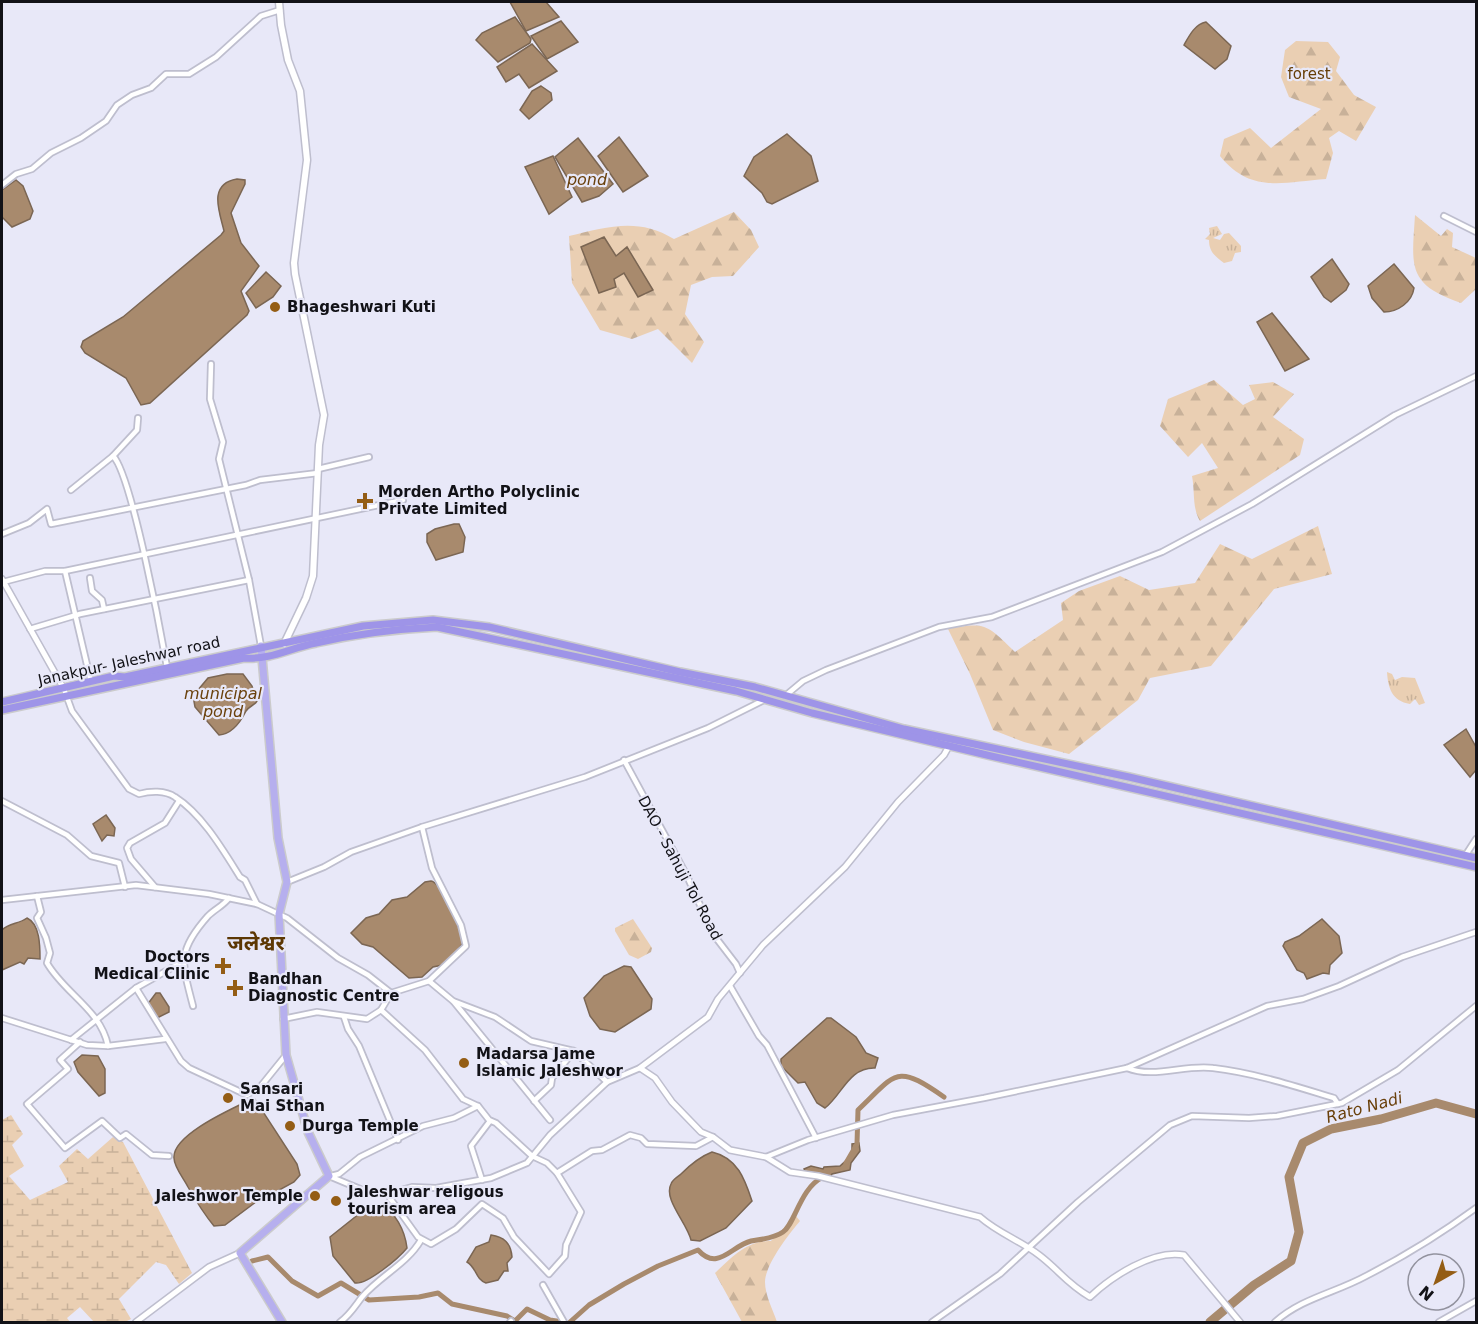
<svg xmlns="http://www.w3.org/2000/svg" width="1478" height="1324" viewBox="0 0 1478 1324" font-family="'DejaVu Sans','Noto Sans Devanagari',sans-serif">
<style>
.grass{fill:url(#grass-tufts)}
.forest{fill:url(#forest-firs)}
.wetland{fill:url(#wetland-marsh)}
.water{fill:#a88a6d;stroke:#7b6653;stroke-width:1.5}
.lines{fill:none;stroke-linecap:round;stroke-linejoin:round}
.canal{stroke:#a88a6d;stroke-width:5}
.river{stroke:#a88a6d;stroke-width:9}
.minor-casing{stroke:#bebece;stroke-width:8}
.tertiary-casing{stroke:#bebece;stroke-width:8}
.secondary-casing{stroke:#bebece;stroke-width:9}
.primary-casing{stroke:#cbcbcc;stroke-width:10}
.trunk-casing{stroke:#cbcbcc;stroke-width:10}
.minor{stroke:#fff;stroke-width:4.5}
.tertiary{stroke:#fff;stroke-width:5}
.secondary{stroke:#fff;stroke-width:6}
.primary{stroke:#b6afee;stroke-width:7}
.trunk{stroke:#9e94e8;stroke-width:7}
.poi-dot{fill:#945d15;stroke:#e8e8f8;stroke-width:2}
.labels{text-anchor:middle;stroke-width:4.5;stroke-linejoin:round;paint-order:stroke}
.park-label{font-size:15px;fill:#653d06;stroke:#e8e8f8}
.poi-label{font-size:15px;font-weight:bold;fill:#121217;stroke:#e8e8f8;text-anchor:start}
.street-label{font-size:15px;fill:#121217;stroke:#e8e8f8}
.water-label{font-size:16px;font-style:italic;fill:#6a410c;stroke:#e8e8f8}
.district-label{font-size:21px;font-weight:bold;fill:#5c3703;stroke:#e8e8f8}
</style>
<defs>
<pattern id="grass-tufts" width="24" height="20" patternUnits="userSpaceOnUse" patternTransform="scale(1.5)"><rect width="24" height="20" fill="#eacfb3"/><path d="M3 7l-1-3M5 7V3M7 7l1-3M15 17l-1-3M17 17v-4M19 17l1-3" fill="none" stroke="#c8b199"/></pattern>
<pattern id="forest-firs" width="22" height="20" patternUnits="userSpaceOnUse" patternTransform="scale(1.5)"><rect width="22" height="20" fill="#eacfb3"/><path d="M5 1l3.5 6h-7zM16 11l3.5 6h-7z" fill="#c8b199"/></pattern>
<pattern id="wetland-marsh" width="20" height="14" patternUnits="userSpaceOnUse" patternTransform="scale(1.5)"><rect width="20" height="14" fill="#eacfb3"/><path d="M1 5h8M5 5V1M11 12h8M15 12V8" fill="none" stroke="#c8b199"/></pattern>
</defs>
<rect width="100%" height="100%" fill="#e8e8f8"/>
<!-- grass -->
<g class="grass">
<path d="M1217 226 1222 234 1213 238 1220 240 1224 234 1229 233 1241 246V252L1235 253 1232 261 1224 263C1215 256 1209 252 1209 240L1205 239 1210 234 1209 228Z"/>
<path d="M1387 672 1392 674 1395 680 1402 677 1415 678 1425 703 1419 705 1415 699 1410 704C1392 701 1388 688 1387 672Z"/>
</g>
<!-- forest -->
<g class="forest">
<path d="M1296 41 1328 42 1340 57 1336 71 1354 95 1376 107 1356 141 1339 131 1329 138 1333 153 1326 179C1282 182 1251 194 1220 156L1224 139 1250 128 1271 148 1321 109 1289 97 1281 77 1285 50Z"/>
<path d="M734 212 751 230 759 247 733 276 712 277 691 285 685 314 704 342 692 363 658 329 632 339 600 330 572 283 569 236C607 227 638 217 674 239Z"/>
<path d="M1415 215 1441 236 1447 229 1453 233 1452 247 1476 258V289L1461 303C1406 284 1412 266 1415 215Z"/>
<path d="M1214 380 1243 405 1255 399 1249 385 1273 382 1294 394 1273 417 1304 439 1300 455 1200 521C1192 508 1195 491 1192 476L1218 468 1202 443 1188 457 1160 426 1168 399Z"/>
<path d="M1318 526 1332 574 1274 589 1211 666 1150 678 1138 700 1069 754 1024 742 993 730 970 674 948 629C987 621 988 626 1015 652L1063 620 1061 603 1079 591 1120 576 1149 590 1195 583 1220 544 1252 559Z"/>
<polygon points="633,919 652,948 651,952 638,959 629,955 615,931 615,928"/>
<path d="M796 1216 800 1221C789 1234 765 1265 765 1282 765 1295 773 1310 777 1322H742L715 1273C731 1258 747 1240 771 1241Z"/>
</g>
<!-- wetland -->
<polygon class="wetland" points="11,1115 23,1134 12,1145 24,1166 9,1176 30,1200 68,1182 59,1166 77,1149 88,1159 113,1137 123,1142 192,1273 179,1284 166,1265 156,1262 119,1299 131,1319 125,1322 94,1322 80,1307 67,1318 70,1322 2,1322 2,1120"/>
<!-- water -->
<g class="water">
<polygon points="510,2 546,2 559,17 526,31"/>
<polygon points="515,17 531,39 530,43 498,62 476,40 482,33"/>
<polygon points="561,21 578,42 547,59 531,36"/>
<path d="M1206 22 1231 46 1227 59 1215 69 1184 45C1189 36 1195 24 1206 22Z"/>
<polygon points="532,44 557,71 529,88 519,74 506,82 497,67"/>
<polygon points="541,86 551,93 552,100 529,119 520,110 532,91"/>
<polygon points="787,134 811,156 818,181 772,204 767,202 762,193 744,176 754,157"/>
<polygon points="619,137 648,176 623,192 598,156"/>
<polygon points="578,138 613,184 599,196 582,202 555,157"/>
<polygon points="553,156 572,197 549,214 525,167"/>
<path d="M237 179 245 180V184L231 213 241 243 259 266 241 291 249 311 247 315 150 403 141 405 126 378 85 353 81 347 83 341 123 317 221 235 224 231C220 213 207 184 237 179Z"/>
<polygon points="16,180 23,186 33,211 30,219 12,227 2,217 2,190"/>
<polygon points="604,237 616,256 627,247 653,290 638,297 624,273 614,279 616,287 599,293 581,247"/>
<polygon points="1332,259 1349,284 1346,290 1331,302 1324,297 1311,277"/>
<path d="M1394 264 1414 288C1412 302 1398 312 1384 312L1372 298 1368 286Z"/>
<polygon points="266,272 281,286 273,297 256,308 246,293"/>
<polygon points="1272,313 1309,359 1285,371 1257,322"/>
<polygon points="454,524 459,524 465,537 463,552 436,560 427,542 427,534 435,529"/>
<path d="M227 674H243L252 686 257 701C254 706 249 706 246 711 241 721 233 734 219 735L195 707 193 696 208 678Z"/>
<polygon points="1466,729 1476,747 1476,770 1470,777 1444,745"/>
<polygon points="106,815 115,828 114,836 107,835 102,841 93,824"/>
<path d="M431 881C441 882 462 931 463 943L447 964 433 967 422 977 409 978 373 947 362 944 351 933 366 918 379 914 392 900 407 897 425 882Z"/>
<path d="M27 918C40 924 40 946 40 959L28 958 24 964 20 962 2 970V930C9 923 19 924 27 918Z"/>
<polygon points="1322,919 1339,936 1342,953 1330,965 1329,974 1323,973 1307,979 1304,973 1297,970 1283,946 1285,942 1299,936"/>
<polygon points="624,966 631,967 652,999 651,1009 615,1032 600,1029 590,1016 584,998 604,976"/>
<polygon points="156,993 160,993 169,1007 169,1012 157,1018 147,1005"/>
<path d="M827 1018H831L856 1037 866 1053 878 1058 875 1068C849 1067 842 1095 825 1108L817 1103 805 1082 798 1083 781 1066V1059Z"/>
<polygon points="82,1055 98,1056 105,1069 105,1093 99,1096 78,1072 74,1062"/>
<path d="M254 1098 297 1164 300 1175 294 1182 272 1194 268 1193 225 1225 214 1226C204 1214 196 1201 188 1187 184 1179 174 1167 174 1158 172 1134 236 1107 254 1098Z"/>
<polygon points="859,1143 860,1151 851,1163 850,1170 832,1174 830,1178 817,1173 806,1174 804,1169 811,1166 823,1169 824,1167 840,1166 852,1155 852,1144"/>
<path d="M712 1152C738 1158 745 1180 752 1201L726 1228 700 1241 691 1240C687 1223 663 1199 671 1184 673 1179 678 1177 681 1174 690 1165 699 1157 712 1152Z"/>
<path d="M378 1205C396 1210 405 1232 407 1248 399 1258 367 1285 355 1283L333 1256 330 1237 369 1206Z"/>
<path d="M491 1235C504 1237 511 1243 512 1257L507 1263 508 1271H504L498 1280 486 1283C475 1279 477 1268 467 1262L476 1247 489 1242Z"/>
</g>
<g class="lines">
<!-- canal -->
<g class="canal">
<path d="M846 1163 857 1144 858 1110C897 1073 895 1063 944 1097"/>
<polyline points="252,1261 268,1257 292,1281 318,1296 341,1283 369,1300 419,1297 438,1293 452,1304 507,1316 515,1321 527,1309 550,1320 563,1322"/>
<path d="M570 1322 589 1305 624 1284 658 1266 698 1250C718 1272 731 1246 751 1241 761 1239 773 1239 783 1232 795 1224 800 1188 823 1177"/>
</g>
<!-- river -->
<polyline class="river" points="1210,1322 1254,1285 1291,1261 1299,1232 1289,1177 1303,1143 1331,1129 1381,1119 1436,1103 1476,1114"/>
<!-- minor casing -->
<g class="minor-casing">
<g id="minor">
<polyline points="2,185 16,174 32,169 51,153 81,138 106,121 117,105 132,95 151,88 166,74 189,74 216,57 261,16 280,10"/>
<polyline points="1444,216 1476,232"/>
<polyline points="211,364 210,399 223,442 219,459 249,580 261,646"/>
<polyline points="113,456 137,430 138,418"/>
<polyline points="318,469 369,457"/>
<path d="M71 490 113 456C131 473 161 633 167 667"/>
<polyline points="2,534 29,523 47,509 51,524 246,485 260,480 318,473"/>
<polyline points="65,571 403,500"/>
<polyline points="90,578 92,591 102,600 104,609"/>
<polyline points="3,582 45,571 65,571 91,682"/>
<polyline points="30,629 80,614 249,580"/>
<path d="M64 689 72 711 129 789 139 794C150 791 165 790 175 797 202 814 223 850 240 877L245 880 257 904"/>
<polyline points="785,696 803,681 826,670 939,627 992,617 1162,552 1252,504 1395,415 1476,376"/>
<polyline points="624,760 687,876 713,934 736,964 740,973"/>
<polyline points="2,801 67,835 91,856 119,863 125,887"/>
<polyline points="422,827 432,868 461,925 466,946 429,981"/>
<polyline points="1465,856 1476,839"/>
<polyline points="287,882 324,867 351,852 422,827 585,777 708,728 766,699"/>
<polyline points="155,887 131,859 127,848 130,843 165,823 179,801"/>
<path d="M37 896 41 912 37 918 46 938 50 953 47 963C64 993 101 1010 108 1046"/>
<polyline points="2,900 136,885 209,894 257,904 287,918 338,958 368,975 391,993"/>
<polyline points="182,962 136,988 181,1061 189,1068 247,1095 261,1086 286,1055"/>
<polyline points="730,986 759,1036 767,1045 816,1138"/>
<polyline points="454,1002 550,1120"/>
<path d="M193 1006C182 963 176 952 208 916 215 909 223 906 229 898"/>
<polyline points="381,1010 391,993 429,981 453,1001 495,1017 531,1041 574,1051 607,1082"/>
<polyline points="344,1017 348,1029 359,1046 398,1140"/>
<polyline points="2,1018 87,1045 108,1046 165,1039"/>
<polyline points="283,1019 317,1012 367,1019 381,1010 425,1050 463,1099 478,1106 489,1120 496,1123 532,1156 547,1163 557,1173 592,1151 602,1150 630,1135 641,1138 647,1144 696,1146 713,1137"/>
<polyline points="71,1040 136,988"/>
<polyline points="80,1042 60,1060 68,1069 27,1104 65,1148 102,1121 120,1138 126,1134 152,1155 169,1156"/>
<path d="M1127 1068C1154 1079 1185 1064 1213 1068 1255 1073 1294 1086 1334 1098L1338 1104"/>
<polyline points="534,1101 551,1085 552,1078 574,1051"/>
<polyline points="766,1157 808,1140 893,1115 984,1098 1127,1068 1267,1006 1303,999 1339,986 1402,957 1476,932"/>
<polyline points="329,1176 365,1191 387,1194 412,1187 436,1188 491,1178 527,1163 550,1135 607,1082 640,1068"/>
<polyline points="331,1176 339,1174 360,1157 423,1126 454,1118 478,1106"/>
<polyline points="482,1180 471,1146 490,1121"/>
<polyline points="387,1194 418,1237 431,1244 456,1229 482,1204 503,1218 514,1237 549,1274 565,1256 566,1245 581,1212 557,1173"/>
<polyline points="543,1285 564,1322"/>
<path d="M340 1322C350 1315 355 1306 362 1297 380 1276 407 1264 421 1240"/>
<polyline points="510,1322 511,1321"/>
<polyline points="932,1322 1000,1274 1078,1202 1170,1125 1192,1116 1249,1118 1277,1116 1342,1103 1398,1070 1476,1006"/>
<path d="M1275 1322C1302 1298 1335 1293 1366 1276 1405 1256 1442 1233 1476 1208"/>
<polyline points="1439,1322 1476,1301"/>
</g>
</g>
<!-- tertiary casing -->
<g class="tertiary-casing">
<g id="tertiary">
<polyline points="2,579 64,689"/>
<path d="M949 746 944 755 898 802 845 867 763 945 718 999 708 1017 640 1068 655 1078 672 1102 701 1132 713 1137 730 1150 766 1157 790 1172 818 1176 980 1217C998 1233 1021 1241 1039 1255 1059 1270 1066 1283 1090 1297 1111 1277 1153 1249 1184 1255L1240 1322"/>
<polyline points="136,1322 209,1267 240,1253"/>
</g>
</g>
<!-- secondary casing -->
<g class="secondary-casing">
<polyline id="secondary" points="279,2 281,25 288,60 300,91 307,160 294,263 295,274 324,415 319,445 313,576 306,598 284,644"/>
</g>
<!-- primary casing -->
<g class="primary-casing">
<polyline id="primary" points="261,646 278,838 287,882 279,914 286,1055 308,1132 329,1176 240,1253 282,1322"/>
</g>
<!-- trunk casing -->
<g class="trunk-casing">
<g id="trunk">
<polyline points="2,702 114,676 125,677 363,626 433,620 489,627 680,672 755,687 904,729 1129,777 1476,858"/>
<path d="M2 710 244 658C271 660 290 648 316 643 355 634 397 629 437 627L736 691 812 713 991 756 1476 867"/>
</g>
</g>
<!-- minor -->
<use href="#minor" class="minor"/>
<!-- tertiary -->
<use href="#tertiary" class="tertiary"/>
<!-- secondary -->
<use href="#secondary" class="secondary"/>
<!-- primary -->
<use href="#primary" class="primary"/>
<!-- trunk -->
<use href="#trunk" class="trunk"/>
</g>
<!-- markers -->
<g class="poi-dot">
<circle cx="275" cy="307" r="6"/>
<path d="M362 492h6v6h6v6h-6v6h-6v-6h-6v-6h6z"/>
<path d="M220 957h6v6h6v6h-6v6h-6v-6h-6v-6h6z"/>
<path d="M232 979h6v6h6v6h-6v6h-6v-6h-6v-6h6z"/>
<circle cx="464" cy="1063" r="6"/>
<circle cx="228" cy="1098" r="6"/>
<circle cx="290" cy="1126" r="6"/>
<circle cx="315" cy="1196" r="6"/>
<circle cx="336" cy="1201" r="6"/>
</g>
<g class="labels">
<!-- park labels -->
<g class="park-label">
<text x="1309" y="79">forest</text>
</g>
<!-- poi labels -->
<g class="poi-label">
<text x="287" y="312">Bhageshwari Kuti</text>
<text x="378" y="497">Morden Artho Polyclinic<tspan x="378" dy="17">Private Limited</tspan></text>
<text x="210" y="962" text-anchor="end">Doctors<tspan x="210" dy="17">Medical Clinic</tspan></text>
<text x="248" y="984">Bandhan<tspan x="248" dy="17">Diagnostic Centre</tspan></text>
<text x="476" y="1059">Madarsa Jame<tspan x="476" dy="17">Islamic Jaleshwor</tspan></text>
<text x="240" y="1094">Sansari<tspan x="240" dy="17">Mai Sthan</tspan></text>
<text x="302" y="1131">Durga Temple</text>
<text x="348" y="1197">Jaleshwar religous<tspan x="348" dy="17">tourism area</tspan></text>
<text x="303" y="1201" text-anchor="end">Jaleshwor Temple</text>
</g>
<!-- street labels -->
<g class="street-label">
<text transform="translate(129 661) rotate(-12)" y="5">Janakpur- Jaleshwar road</text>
<text transform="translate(680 868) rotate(62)" y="5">DAO - Sahuji Tol Road</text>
</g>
<!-- water labels -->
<g class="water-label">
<text x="587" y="185">pond</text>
<text x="223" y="699">municipal<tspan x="223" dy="18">pond</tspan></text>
<text transform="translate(1364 1107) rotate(-15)" y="6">Rato Nadi</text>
</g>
<!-- district labels -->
<g class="district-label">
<text x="256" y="950">जलेश्वर</text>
</g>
</g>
<!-- border -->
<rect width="1478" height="1324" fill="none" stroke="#121217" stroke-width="6"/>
<!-- north arrow -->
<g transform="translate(1436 1282) rotate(220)"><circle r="28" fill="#e8e8f8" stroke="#92929e" stroke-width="1.5"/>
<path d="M0-4.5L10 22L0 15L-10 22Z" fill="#945d15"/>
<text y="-9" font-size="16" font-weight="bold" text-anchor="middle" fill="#121217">N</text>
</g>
</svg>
